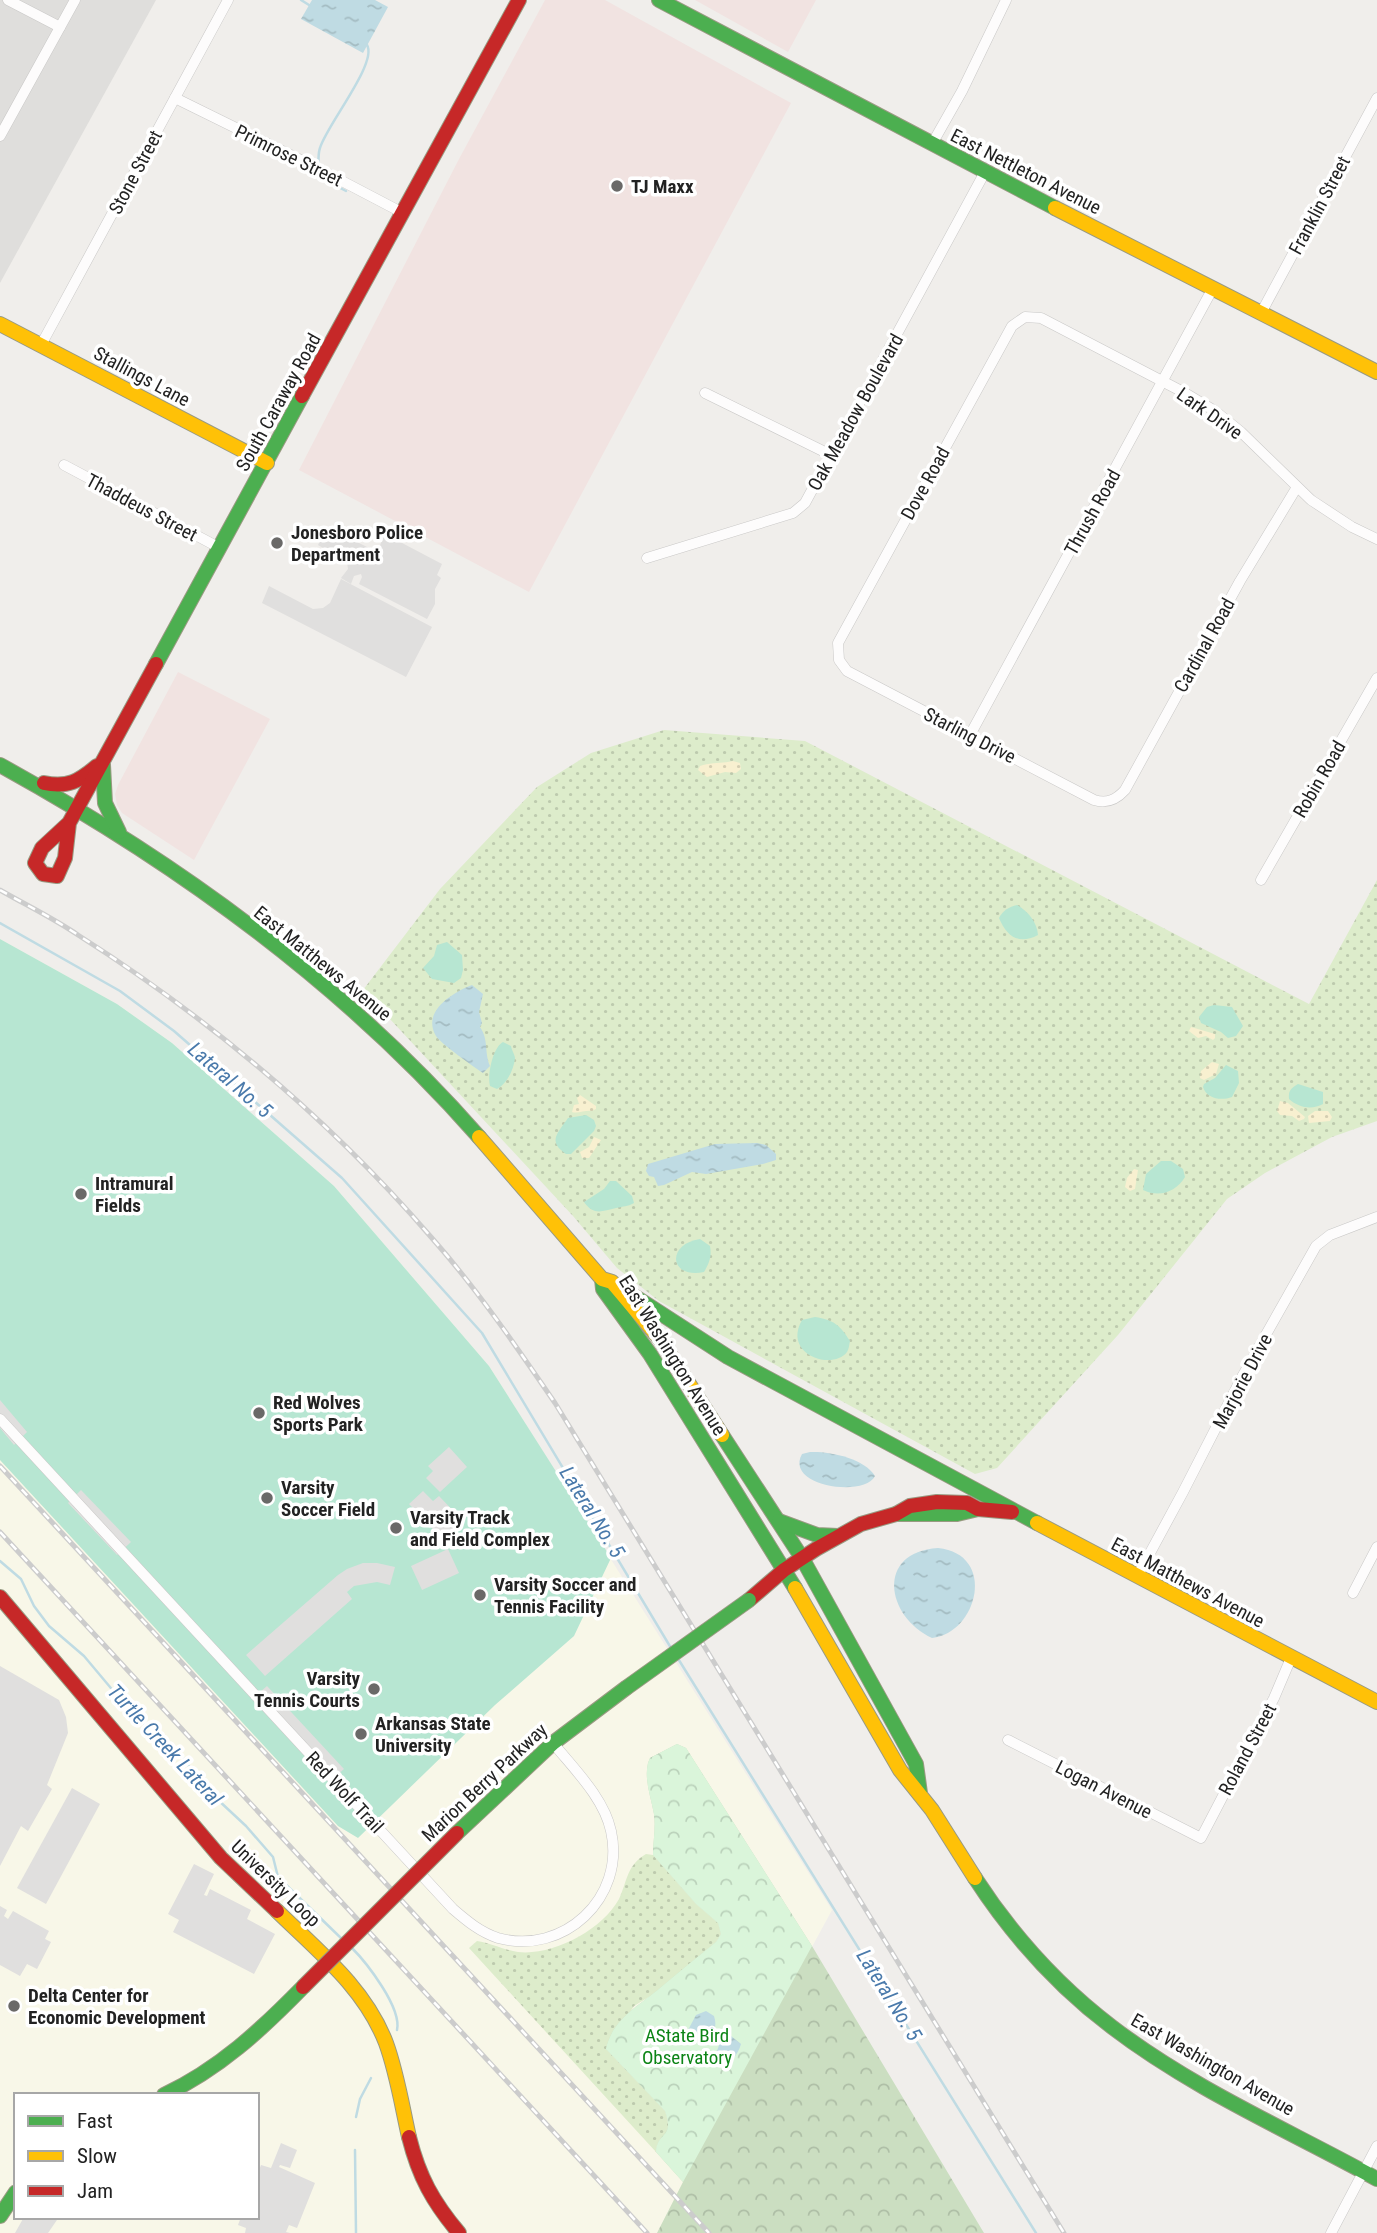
<svg xmlns="http://www.w3.org/2000/svg" width="1377" height="2233" viewBox="0 0 1377 2233" font-family="'Roboto Condensed',sans-serif">
<style>
.residential{fill:#dfdedc}
.commercial{fill:#f1e3e1}
.education{fill:#f8f7e8;fill-rule:evenodd}
.grass{fill:url(#grass-dots)}
.forest{fill:url(#forest-crowns)}
.sand{fill:url(#sand-dots)}
.park{fill:url(#park-crowns)}
.pitch{fill:#b7e6d2}
.parking{fill:#e0dfde}
.water{fill:url(#water-ripples)}
.lines{fill:none;stroke-linecap:round;stroke-linejoin:round}
.stream{stroke:#bfdbe3;stroke-width:2.5}
.street-casing{stroke:#c9c8c7;stroke-width:11}
.fast-casing{stroke:#999a82;stroke-width:16}
.slow-casing{stroke:#999a82;stroke-width:16}
.jam-casing{stroke:#999a82;stroke-width:16}
.street{stroke:#fdfcfc;stroke-width:10}
.fast{stroke:#4caf50;stroke-width:14}
.slow{stroke:#ffc107;stroke-width:14}
.jam{stroke:#c62828;stroke-width:14}
.rail-casing{stroke:#ccc;stroke-width:5}
.rail{stroke:#fff;stroke-width:2.5;stroke-dasharray:8;stroke-linecap:butt}
.fast-bridge-casing{stroke:#999a82;stroke-width:16;stroke-linecap:butt}
.jam-bridge-casing{stroke:#999a82;stroke-width:16;stroke-linecap:butt}
.fast-bridge{stroke:#4caf50;stroke-width:14}
.jam-bridge{stroke:#c62828;stroke-width:14}
.poi-dot{fill:#6a6968;stroke:#fff;stroke-width:2.5}
.labels{text-anchor:middle;stroke-width:7;stroke-linejoin:round;paint-order:stroke}
.street-label{font-size:19px;fill:#222;stroke:#fff}
.poi-label{font-size:19px;font-weight:bold;fill:#222;stroke:#fff;text-anchor:start}
.park-label{font-size:19px;fill:#0c8416;stroke:#fff}
.water-label{font-size:21px;font-style:italic;fill:#4a7aab;stroke:#fff}
</style>
<defs>
<pattern id="grass-dots" width="8" height="8" patternUnits="userSpaceOnUse" patternTransform="scale(1.75)"><rect width="8" height="8" fill="#ddeccb"/><path d="M2 2h.1M6 6h.1" fill="none" stroke="#bdcaae" stroke-width="1.8" stroke-linecap="round"/></pattern>
<pattern id="forest-crowns" width="20" height="18" patternUnits="userSpaceOnUse" patternTransform="scale(1.75)"><rect width="20" height="18" fill="#cbdec1"/><path d="M2 6a3 3 0 1 1 6 0M12 15a3 3 0 1 1 6 0" fill="none" stroke="#aebea6"/></pattern>
<pattern id="sand-dots" width="8" height="8" patternUnits="userSpaceOnUse" patternTransform="scale(1.75)"><rect width="8" height="8" fill="#f8f0d0"/><path d="M2 2h.1M6 6h.1" fill="none" stroke="#d4ceb2" stroke-width="1.8" stroke-linecap="round"/></pattern>
<pattern id="park-crowns" width="20" height="18" patternUnits="userSpaceOnUse" patternTransform="scale(1.75)"><rect width="20" height="18" fill="#daf5da"/><path d="M2 6a3 3 0 1 1 6 0M12 15a3 3 0 1 1 6 0" fill="none" stroke="#bbd2bb"/></pattern>
<pattern id="water-ripples" width="26" height="14" patternUnits="userSpaceOnUse" patternTransform="scale(1.75)"><rect width="26" height="14" fill="#bfdbe3"/><path d="M2 4q2-2 4 0t4 0M15 11q2-2 4 0t4 0" fill="none" stroke="#a4bcc2"/></pattern>
</defs>
<rect width="100%" height="100%" fill="#f0eeeb"/>
<!-- residential -->
<polygon class="residential" points="0,0 156,0 0,283"/>
<!-- commercial -->
<g class="commercial">
<polygon points="545,0 605,0 791,103 529,592 299,470 459,159"/>
<polygon points="695,0 816,0 788,52"/>
<polygon points="178,672 270,719 194,860 122,813 117,805 115,794 118,785"/>
</g>
<!-- education -->
<path class="education" d="M0 939 117 1004 172 1043 334 1186 489 1366 832 1910 657 2233H0ZM16 2095H257V2217H16Z"/>
<!-- grass -->
<g class="grass">
<polygon points="664,730 805,741 1309,1004 1377,880 1377,1121 1332,1137 1265,1173 1227,1199 1118,1335 997,1468 975,1474 659,1301 617,1268 573,1216 363,990 440,889 537,787 591,753"/>
<path d="M646 1854 653 1855 696 1904 718 1923 721 1934 716 1942 652 1995 634 2006 606 2049 665 2111C675 2139 657 2131 656 2152L469 1948 477 1941C491 1943 504 1950 518 1952 553 1956 602 1930 619 1899 628 1880 626 1866 646 1854Z"/>
</g>
<!-- forest -->
<path class="forest" d="M677 1744 686 1748 812 1946 984 2233H657L683 2182 656 2152C657 2131 675 2138 665 2111L606 2049C612 2019 639 2006 660 1988 678 1973 697 1957 716 1942L721 1934 718 1923 696 1904 653 1855C653 1841 656 1828 654 1814 651 1797 644 1780 648 1763L650 1758Z"/>
<!-- sand -->
<g class="sand">
<path d="M733 761 740 763 741 769 736 773 725 772 707 777 698 770 700 766C710 762 721 764 733 761Z"/>
<polygon points="1191,1027 1215,1034 1215,1038 1213,1040 1206,1036 1198,1038 1189,1031"/>
<polygon points="1212,1062 1219,1064 1216,1074 1204,1080 1200,1078 1201,1071"/>
<path d="M580 1095 596 1106V1109L592 1111C585 1110 578 1114 572 1112L574 1105 579 1104 577 1098Z"/>
<polygon points="1280,1101 1288,1103 1305,1117 1304,1119 1299,1121 1292,1116 1280,1115 1277,1111"/>
<polygon points="1315,1111 1328,1111 1332,1117 1330,1121 1309,1123 1308,1116"/>
<polygon points="594,1137 601,1140 589,1158 582,1158 580,1152 589,1147"/>
<polygon points="1134,1169 1138,1170 1135,1189 1130,1191 1125,1187 1127,1178"/>
</g>
<!-- park -->
<path class="park" d="M677 1744 686 1748 812 1946 683 2182 656 2152C657 2131 675 2139 665 2111L606 2049C612 2019 639 2006 660 1988 678 1973 697 1957 716 1942L721 1934 718 1923 696 1904 653 1855C653 1841 656 1828 654 1814 651 1797 644 1780 648 1763L650 1758Z"/>
<!-- pitch -->
<g class="pitch">
<path d="M1017 905C1028 911 1037 922 1038 935 1019 945 1007 937 999 918 1003 910 1009 907 1017 905Z"/>
<polygon points="0,939 117,1004 172,1043 334,1186 489,1366 611,1558 574,1636 495,1705 358,1838 338,1826 0,1460"/>
<polygon points="447,942 462,955 463,970 461,978 454,983 432,979 423,968 434,956 437,945"/>
<polygon points="1214,1005 1232,1007 1243,1026 1236,1036 1228,1038 1221,1032 1201,1023 1199,1017 1207,1007"/>
<path d="M503 1042 511 1046C511 1048 515 1056 515 1058 514 1069 507 1084 497 1089L490 1086C487 1075 493 1047 503 1042Z"/>
<path d="M1226 1065 1238 1071 1239 1083 1232 1097C1221 1101 1207 1099 1203 1087L1204 1084 1215 1078Z"/>
<path d="M1298 1084 1323 1092V1104C1312 1110 1299 1108 1289 1099 1288 1091 1291 1088 1298 1084Z"/>
<path d="M586 1115 594 1120 596 1126 594 1131 571 1154H566C547 1141 558 1133 568 1118Z"/>
<path d="M1161 1161H1171L1183 1169 1185 1177C1176 1192 1159 1198 1143 1190L1146 1174Z"/>
<path d="M610 1181H616L632 1196 634 1203C627 1207 624 1206 616 1208 602 1211 594 1216 584 1202L604 1189Z"/>
<path d="M700 1239 710 1246C712 1257 709 1263 704 1272 669 1279 666 1244 700 1239Z"/>
<path d="M815 1317C834 1320 840 1325 850 1341 849 1345 849 1349 847 1352 833 1371 782 1355 802 1320Z"/>
</g>
<!-- parking -->
<g class="parking">
<polygon points="327,527 371,549 370,551 376,554 385,534 442,564 437,575 441,578 435,589 435,604 427,619 359,584 362,577 361,574 354,576 351,584 341,578 348,569 347,562 318,545"/>
<polygon points="341,579 432,627 406,677 262,603 269,586 313,609 323,608 330,603"/>
<polygon points="0,1400 27,1432 14,1445 0,1428"/>
<polygon points="449,1447 467,1467 440,1492 426,1478 433,1471 428,1466"/>
<polygon points="81,1490 131,1542 117,1555 68,1503"/>
<polygon points="423,1491 433,1501 439,1496 464,1522 444,1541 409,1504"/>
<polygon points="448,1549 459,1573 422,1590 411,1566"/>
<polygon points="363,1563 377,1563 395,1567 390,1585 377,1582 354,1586 347,1592 352,1599 265,1676 246,1655 338,1575 347,1569"/>
<polygon points="0,1666 59,1700 66,1717 68,1733 47,1785 52,1789 28,1831 21,1826 0,1866"/>
<polygon points="267,1686 344,1769 329,1782 252,1699"/>
<polygon points="72,1788 100,1804 46,1904 17,1888"/>
<polygon points="194,1864 214,1874 204,1895 207,1896 210,1889 251,1910 247,1919 275,1934 254,1974 173,1932 179,1920 168,1914"/>
<polygon points="0,1906 7,1910 4,1916 8,1919 13,1911 49,1931 45,1939 51,1942 37,1969 27,1964 20,1976 0,1965"/>
<polygon points="281,2143 297,2150 290,2168 280,2165 279,2167 315,2183 297,2228 289,2225 286,2232 290,2233 245,2233 246,2228 238,2225 241,2217 257,2217 257,2175 261,2165 271,2168"/>
<polygon points="24,2217 59,2217 48,2233 15,2233"/>
</g>
<!-- water -->
<g class="water">
<polygon points="312,0 375,0 388,7 363,53 301,19"/>
<path d="M472 985 483 994 479 1012 482 1023 480 1027C489 1040 484 1052 490 1066L483 1073C474 1067 440 1043 436 1036 421 1011 454 992 472 985Z"/>
<polygon points="757,1143 766,1145 776,1154 776,1160 763,1164 706,1174 692,1172 664,1185 658,1186 654,1177 649,1176 646,1171 648,1164 715,1144"/>
<path d="M810 1452C829 1451 864 1458 875 1476 864 1498 784 1486 802 1454Z"/>
<path d="M938 1548C997 1554 978 1633 932 1638 886 1617 875 1552 938 1548Z"/>
<path d="M706 2011 714 2016C718 2028 713 2038 701 2043L689 2037 687 2032 696 2015Z"/>
<path d="M731 2036 741 2044C738 2055 730 2064 719 2066L713 2062 722 2037Z"/>
</g>
<g class="lines">
<!-- stream -->
<g class="stream">
<polyline points="301,0 309,5"/>
<path d="M318 165C319 159 318 153 320 148 326 126 378 63 367 45"/>
<polyline points="317,174 319,177 346,191"/>
<polyline points="0,923 120,991 174,1031 342,1178 482,1333 671,1648"/>
<polyline points="0,1561 21,1579 34,1606 49,1626 84,1656 136,1718 181,1755 202,1785 246,1826 273,1857 278,1877 343,1940"/>
<polyline points="677,1657 1036,2233"/>
<path d="M351 1947C367 1963 402 2008 397 2030"/>
<polyline points="356,2117 360,2099 371,2078"/>
<polyline points="355,2150 356,2233"/>
</g>
<!-- street casing -->
<g class="street-casing">
<g id="street">
<polyline points="8,0 60,27"/>
<polyline points="175,98 319,169 403,213"/>
<polyline points="0,136 75,0"/>
<polyline points="932,144 962,91 1006,0"/>
<polyline points="1261,313 1377,98"/>
<polyline points="41,345 228,0"/>
<polyline points="705,393 831,455"/>
<polyline points="64,465 220,548"/>
<path d="M1297 487 1240 581 1125 790C1116 800 1107 804 1094 800L847 671 839 660 838 643 1012 326 1025 317 1041 318 1185 393 1215 411 1241 432 1311 500 1352 527 1377 539"/>
<polyline points="647,558 793,513 805,503 985,172"/>
<polyline points="970,735 1213,288"/>
<polyline points="1261,880 1377,678"/>
<path d="M0 1419 453 1909C467 1921 480 1932 498 1938 563 1956 626 1898 611 1831 604 1798 574 1769 553 1743"/>
<polyline points="1137,1577 1183,1492 1242,1377 1316,1246 1330,1235 1377,1217"/>
<polyline points="1353,1593 1377,1547"/>
<polyline points="1008,1740 1201,1838 1274,1698 1291,1658"/>
<polyline points="1331,2233 1377,2146"/>
</g>
</g>
<!-- fast casing -->
<g class="fast-casing">
<g id="fast">
<polyline points="659,0 1055,208"/>
<polyline points="156,664 302,396"/>
<path d="M0 765C178 863 345 984 479 1137"/>
<polyline points="103,765 105,803 119,832"/>
<polyline points="602,1279 603,1289 650,1354 795,1588"/>
<polyline points="623,1289 728,1357 1037,1523"/>
<polyline points="722,1435 802,1558 916,1764 920,1793"/>
<polyline points="896,1514 957,1514 978,1509"/>
<polyline points="779,1521 817,1535 838,1536"/>
<polyline points="457,1833 553,1743 626,1688"/>
<path d="M975 1878C1012 1935 1058 1986 1112 2027 1193 2089 1288 2130 1377 2179"/>
<path d="M164 2095C219 2069 261 2030 303 1987"/>
<polyline points="0,2216 16,2192"/>
</g>
</g>
<!-- slow casing -->
<g class="slow-casing">
<g id="slow">
<polyline points="1055,208 1377,372"/>
<polyline points="0,324 267,463"/>
<polyline points="479,1137 602,1279 612,1282 660,1339 722,1435"/>
<polyline points="1037,1523 1377,1702"/>
<polyline points="795,1588 900,1770 932,1810 975,1878"/>
<path d="M277 1911C318 1951 365 1988 386 2043 397 2073 402 2106 409 2137"/>
</g>
</g>
<!-- jam casing -->
<g class="jam-casing">
<g id="jam">
<polyline points="302,396 519,0"/>
<path d="M44 783C68 788 79 781 97 766"/>
<polyline points="69,823 42,848 35,863 43,874 57,876 65,858 69,823 156,664"/>
<polyline points="0,1597 221,1858 277,1911"/>
<polyline points="749,1600 784,1570 816,1549 861,1524 896,1514 910,1506 937,1502 967,1503 978,1509 1012,1512"/>
<path d="M409 2137C419 2177 433 2202 459 2233"/>
</g>
</g>
<!-- street -->
<use href="#street" class="street"/>
<!-- fast -->
<use href="#fast" class="fast"/>
<!-- slow -->
<use href="#slow" class="slow"/>
<!-- jam -->
<use href="#jam" class="jam"/>
<!-- rail casing -->
<g class="rail-casing">
<g id="rail">
<path d="M0 890C26 905 53 918 78 935 210 1019 329 1119 431 1237 477 1289 516 1346 555 1403L1064 2233"/>
<polyline points="0,1466 709,2233"/>
<polyline points="0,1532 647,2233"/>
</g>
</g>
<!-- rail -->
<use href="#rail" class="rail"/>
<!-- fast-bridge casing -->
<g class="fast-bridge-casing">
<polyline id="fast-bridge" points="626,1688 749,1600"/>
</g>
<!-- jam-bridge casing -->
<g class="jam-bridge-casing">
<polyline id="jam-bridge" points="303,1987 457,1833"/>
</g>
<!-- fast-bridge -->
<use href="#fast-bridge" class="fast-bridge"/>
<!-- jam-bridge -->
<use href="#jam-bridge" class="jam-bridge"/>
</g>
<!-- markers -->
<g class="poi-dot">
<circle cx="617" cy="186" r="7"/>
<circle cx="277" cy="543" r="7"/>
<circle cx="81" cy="1194" r="7"/>
<circle cx="259" cy="1413" r="7"/>
<circle cx="267" cy="1498" r="7"/>
<circle cx="396" cy="1528" r="7"/>
<circle cx="480" cy="1595" r="7"/>
<circle cx="374" cy="1689" r="7"/>
<circle cx="361" cy="1734" r="7"/>
<circle cx="14" cy="2006" r="7"/>
</g>
<g class="labels">
<!-- street labels -->
<g class="street-label">
<text transform="translate(289 155) rotate(26)" y="7">Primrose Street</text>
<text transform="translate(1026 171) rotate(27)" y="7">East Nettleton Avenue</text>
<text transform="translate(135 172) rotate(-62)" y="7">Stone Street</text>
<text transform="translate(1319 205) rotate(-62)" y="7">Franklin Street</text>
<text transform="translate(142 376) rotate(28)" y="7">Stallings Lane</text>
<text transform="translate(278 402) rotate(-61)" y="7">South Caraway Road</text>
<text transform="translate(855 412) rotate(-61)" y="7">Oak Meadow Boulevard</text>
<text transform="translate(1210 413) rotate(35)" y="7">Lark Drive</text>
<text transform="translate(925 483) rotate(-61)" y="7">Dove Road</text>
<text transform="translate(142 507) rotate(28)" y="7">Thaddeus Street</text>
<text transform="translate(1092 512) rotate(-61)" y="7">Thrush Road</text>
<text transform="translate(1204 645) rotate(-61)" y="7">Cardinal Road</text>
<text transform="translate(970 735) rotate(27)" y="7">Starling Drive</text>
<text transform="translate(1319 779) rotate(-60)" y="7">Robin Road</text>
<text transform="translate(323 963) rotate(39)" y="7">East Matthews Avenue</text>
<text transform="translate(673 1355) rotate(58)" y="7">East Washington Avenue</text>
<text transform="translate(1242 1381) rotate(-62)" y="7">Marjorie Drive</text>
<text transform="translate(1188 1582) rotate(28)" y="7">East Matthews Avenue</text>
<text transform="translate(1247 1749) rotate(-62)" y="7">Roland Street</text>
<text transform="translate(484 1782) rotate(-43)" y="7">Marion Berry Parkway</text>
<text transform="translate(1104 1789) rotate(27)" y="7">Logan Avenue</text>
<text transform="translate(345 1792) rotate(47)" y="7">Red Wolf Trail</text>
<text transform="translate(276 1883) rotate(44)" y="7">University Loop</text>
<text transform="translate(1213 2064) rotate(30)" y="7">East Washington Avenue</text>
</g>
<!-- poi labels -->
<g class="poi-label">
<text x="631" y="193">TJ Maxx</text>
<text x="291" y="539">Jonesboro Police<tspan x="291" dy="22">Department</tspan></text>
<text x="95" y="1190">Intramural<tspan x="95" dy="22">Fields</tspan></text>
<text x="273" y="1409">Red Wolves<tspan x="273" dy="22">Sports Park</tspan></text>
<text x="281" y="1494">Varsity<tspan x="281" dy="22">Soccer Field</tspan></text>
<text x="410" y="1524">Varsity Track<tspan x="410" dy="22">and Field Complex</tspan></text>
<text x="494" y="1591">Varsity Soccer and<tspan x="494" dy="22">Tennis Facility</tspan></text>
<text x="360" y="1685" text-anchor="end">Varsity<tspan x="360" dy="22">Tennis Courts</tspan></text>
<text x="375" y="1730">Arkansas State<tspan x="375" dy="22">University</tspan></text>
<text x="28" y="2002">Delta Center for<tspan x="28" dy="22">Economic Development</tspan></text>
</g>
<!-- park labels -->
<g class="park-label">
<text x="687" y="2042">AState Bird<tspan x="687" dy="22">Observatory</tspan></text>
</g>
<!-- water labels -->
<g class="water-label">
<text transform="translate(230 1080) rotate(41)" y="7">Lateral No. 5</text>
<text transform="translate(592 1512) rotate(58)" y="7">Lateral No. 5</text>
<text transform="translate(165 1745) rotate(47)" y="7">Turtle Creek Lateral</text>
<text transform="translate(889 1995) rotate(58)" y="7">Lateral No. 5</text>
</g>
</g>
<!-- legend -->
<rect x="14" y="2093" width="245" height="126" fill="#ffffff" stroke="#a7a7a7" stroke-width="2"/>
<rect x="28" y="2116" width="35" height="10" fill="#4caf50" stroke="#a7a7a7" stroke-width="2"/>
<text x="77" y="2128" font-size="21" fill="#222222">Fast</text>
<rect x="28" y="2151" width="35" height="10" fill="#ffc107" stroke="#a7a7a7" stroke-width="2"/>
<text x="77" y="2163" font-size="21" fill="#222222">Slow</text>
<rect x="28" y="2186" width="35" height="10" fill="#c62828" stroke="#a7a7a7" stroke-width="2"/>
<text x="77" y="2198" font-size="21" fill="#222222">Jam</text>
</svg>
